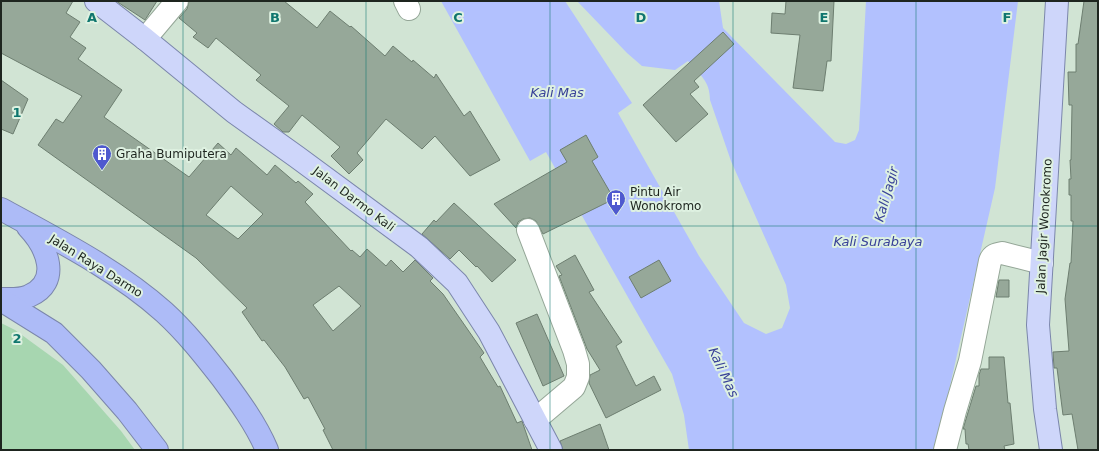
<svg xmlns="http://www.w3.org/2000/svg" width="1099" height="451" viewBox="0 0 1099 451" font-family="'DejaVu Sans',sans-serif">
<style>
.green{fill:#a7d6b0}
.water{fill:#b2c1fe}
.building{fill:#96a899;stroke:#6d7e70;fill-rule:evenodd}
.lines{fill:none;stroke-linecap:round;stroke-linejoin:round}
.minor-casing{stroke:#94a697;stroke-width:24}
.major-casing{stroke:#7b86ab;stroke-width:24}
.highway-casing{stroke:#7b86ab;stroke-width:24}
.minor{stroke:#fff;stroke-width:22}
.major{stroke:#ced6fa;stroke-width:22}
.highway{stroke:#adbbf7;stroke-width:22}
.grid{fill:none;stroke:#0f766e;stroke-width:1;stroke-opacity:0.55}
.labels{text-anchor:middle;stroke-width:4;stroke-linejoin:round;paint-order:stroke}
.poi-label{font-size:12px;fill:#1e251f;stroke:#def1e1;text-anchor:start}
.street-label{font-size:12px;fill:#1e251f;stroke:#def1e1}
.water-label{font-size:13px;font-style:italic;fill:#384198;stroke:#def1e1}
.grid-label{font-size:13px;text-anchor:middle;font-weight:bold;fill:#0f766e;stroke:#def1e1;stroke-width:4;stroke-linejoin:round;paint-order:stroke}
</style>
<rect width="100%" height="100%" fill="#d1e4d4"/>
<!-- green -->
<polygon class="green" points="1,323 15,330 63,365 121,431 135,450 1,450"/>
<!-- water -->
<path class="water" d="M441 1H565L632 103 618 113 699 256 744 323 766 334 782 328 790 308 786 285 731 161 710 100C710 81 700 75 688 61L675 70 642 66 627 53 577 1H719L723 28 835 142 846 144 855 140 859 130 866 1H1018L995 188 939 434 937 450H689L684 415 672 374 629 299 546 152 530 161Z"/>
<!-- building -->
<g class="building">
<path d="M1 1H73L66 13 80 22 70 37 86 48 78 59 122 90 104 117 189 177 218 143 231 155 236 148 267 175 275 165 296 183 298 181 313 194 305 202 351 251 352 250 360 257 367 249 386 266 391 260 403 272 415 260 433 278 430 281 443 294 484 353 480 357 498 387 500 386 517 423 522 421 532 450H333L323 430 325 429 308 397 304 399 285 367 264 340 262 341 242 312 247 308 196 258 38 145 56 119 63 123 82 96 1 53ZM231 186 263 214 238 239 206 215ZM339 286 361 306 333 331 313 305Z"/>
<polygon points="116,1 157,1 145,20"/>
<polygon points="189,1 284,1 317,28 330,11 350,27 351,26 385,56 393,46 412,62 413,60 434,78 436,74 464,116 470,111 500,160 470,176 435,136 422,149 386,119 357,153 363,160 349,174 331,156 340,147 302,115 289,132 283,132 274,124 289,106 256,80 261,75 216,38 208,48 193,37 197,33 179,18 187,9"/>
<polygon points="786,1 834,1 831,61 827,61 823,91 793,88 800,35 771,33 772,13 785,14"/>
<polygon points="1084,1 1098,1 1098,450 1078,450 1072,414 1063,415 1057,368 1054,368 1053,352 1069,351 1065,299 1070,263 1071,263 1073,221 1071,221 1071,195 1069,195 1069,179 1071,179 1070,160 1071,160 1072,105 1069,105 1068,72 1076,72 1076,44 1078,44"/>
<polygon points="723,32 734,44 694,81 699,87 690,94 708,114 676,142 643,105"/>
<polygon points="1,80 28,99 13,134 1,129"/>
<polygon points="586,135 598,157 592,161 614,199 543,234 536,221 530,218 523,219 518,222 516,228 494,204 567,162 560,150"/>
<polygon points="454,203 516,260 492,282 477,266 476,267 459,250 450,259 422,234 434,220 436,222"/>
<polygon points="575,255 594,290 589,292 622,342 616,346 636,386 654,376 661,390 606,418 589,383 590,375 600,370 587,349 559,276 562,275 556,266"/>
<polygon points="659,260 671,281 641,298 629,277"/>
<polygon points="999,280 1009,280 1009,297 996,297"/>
<polygon points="537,314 564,376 543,386 516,323"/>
<polygon points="989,357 1004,357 1008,403 1010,403 1014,444 1004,446 1005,450 969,450 968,444 966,444 965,429 963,429 976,386 979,386 979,375 981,369 989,369"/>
<polygon points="600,424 609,450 563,450 560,441"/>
</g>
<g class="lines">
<!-- minor casing -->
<g class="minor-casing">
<g id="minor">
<polyline points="405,1 409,9"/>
<polyline points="145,39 177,1"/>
<polyline points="528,230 574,350 578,364 578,377 574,387 535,420"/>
<path d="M945 450 955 411 970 361 990 261C992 255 996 254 1002 253L1042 263"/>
</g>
</g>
<!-- major casing -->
<g class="major-casing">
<g id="major">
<polyline points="96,1 145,39 234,112 297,157 419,247 457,283 489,332 551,450"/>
<polyline points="1051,450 1045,409 1038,325 1057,1"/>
</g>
</g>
<!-- highway casing -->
<g class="highway-casing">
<g id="highway">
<path d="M1 209C56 239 117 270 164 312 186 332 204 355 222 378 239 401 256 424 267 450"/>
<path d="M1 299C9 299 21 300 29 296 62 282 47 247 28 227"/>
<polyline points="1,300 54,333 91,370 127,411 157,450"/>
</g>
</g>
<!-- minor -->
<use href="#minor" class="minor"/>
<!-- major -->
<use href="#major" class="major"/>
<!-- highway -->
<use href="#highway" class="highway"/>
</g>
<!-- grid -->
<path class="grid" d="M183 1V450M366 1V450M550 1V450M733 1V450M916 1V450M1 226H1098"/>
<!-- icons -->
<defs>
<g id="building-pin" transform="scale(1)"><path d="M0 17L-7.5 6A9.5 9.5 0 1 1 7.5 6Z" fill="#4e59cf" stroke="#def1e1"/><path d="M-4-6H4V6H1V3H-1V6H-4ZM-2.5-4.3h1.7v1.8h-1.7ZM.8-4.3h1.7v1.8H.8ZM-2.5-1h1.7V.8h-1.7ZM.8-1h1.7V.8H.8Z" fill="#fff"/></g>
</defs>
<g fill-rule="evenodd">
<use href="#building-pin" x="102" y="154"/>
<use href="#building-pin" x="616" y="199"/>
</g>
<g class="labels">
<!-- poi labels -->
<g class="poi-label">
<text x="116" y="158">Graha Bumiputera</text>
<text x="630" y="196">Pintu Air<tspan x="630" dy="14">Wonokromo</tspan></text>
</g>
<!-- street labels -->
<g class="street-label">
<text transform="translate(354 199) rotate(37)" y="4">Jalan Darmo Kali</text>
<text transform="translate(1044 226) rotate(-87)" y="4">Jalan Jagir Wonokromo</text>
<text transform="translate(96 266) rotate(32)" y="4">Jalan Raya Darmo</text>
</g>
<!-- water labels -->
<g class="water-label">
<text x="557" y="97">Kali Mas</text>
<text transform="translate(886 194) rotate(-74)" y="5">Kali Jagir</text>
<text x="878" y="246">Kali Surabaya</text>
<text transform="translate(724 372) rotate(65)" y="5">Kali Mas</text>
</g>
</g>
<g class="grid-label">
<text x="92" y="22">A</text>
<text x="275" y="22">B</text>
<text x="458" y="22">C</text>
<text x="641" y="22">D</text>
<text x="824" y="22">E</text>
<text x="1007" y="22">F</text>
<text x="17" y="117">1</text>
<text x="17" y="343">2</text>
</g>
<!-- border -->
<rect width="1099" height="451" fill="none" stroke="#1e251f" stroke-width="4"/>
</svg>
